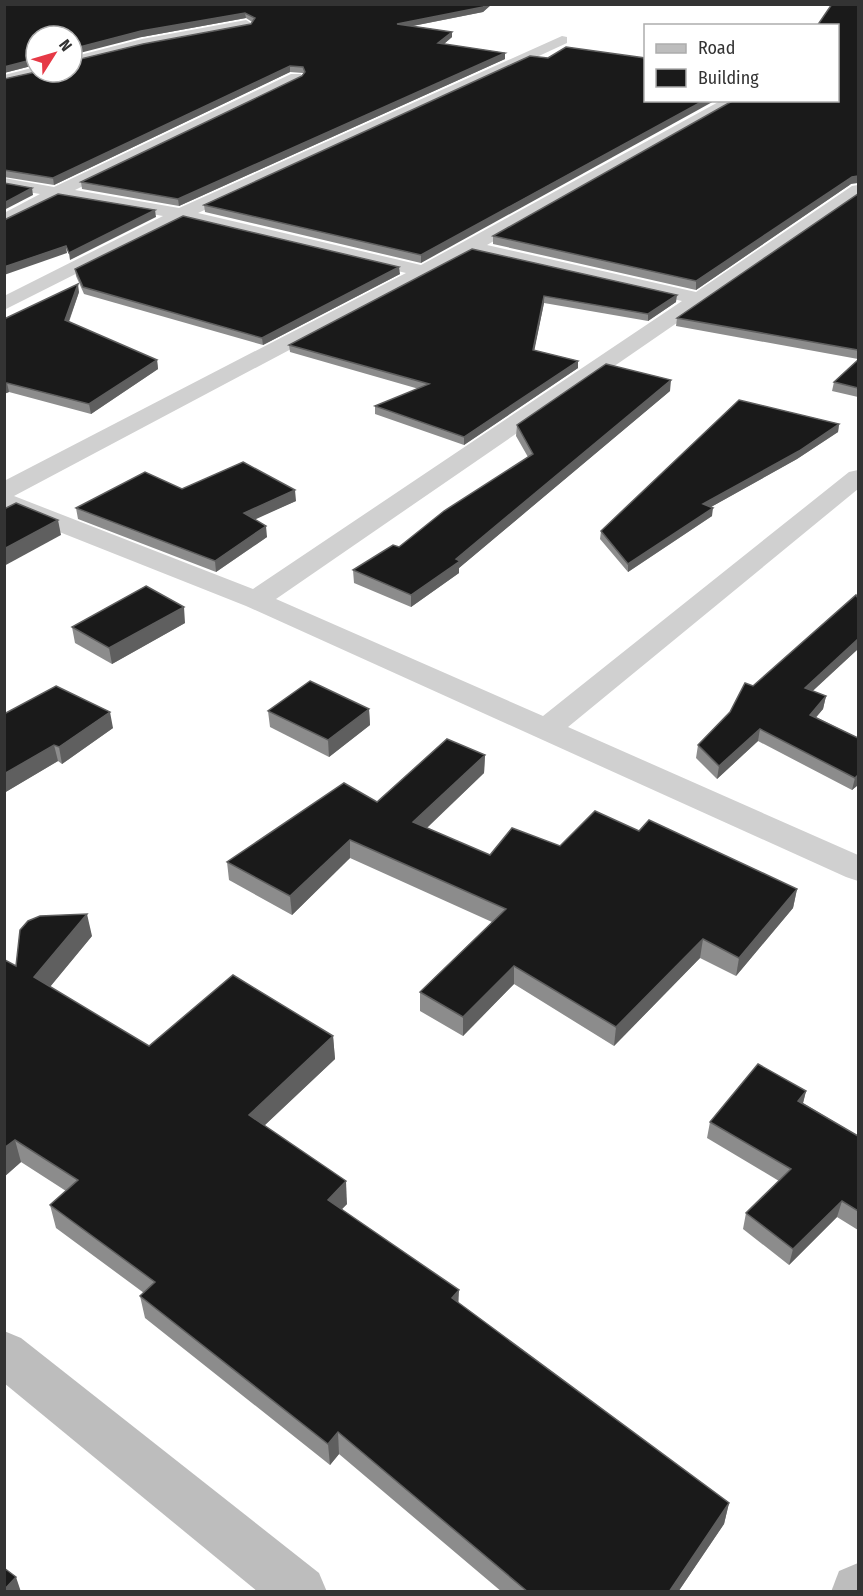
<svg xmlns="http://www.w3.org/2000/svg" width="863" height="1596" viewBox="0 0 863 1596" font-family="'Fira Sans Condensed',sans-serif">
<style>
.lines{fill:none;stroke-linecap:round;stroke-linejoin:round}
.street{fill:#d0d0d0;fill-rule:evenodd}
.secondary{fill:#bdbdbd;fill-rule:evenodd}
.wall{fill:#8c8c8c}
.shaded-wall{fill:#5f5f5f}
.building{fill:#1a1a1a;stroke:#5f5f5f;stroke-width:1.5}
</style>
<rect width="100%" height="100%" fill="#fff"/>
<g class="lines">
<!-- street -->
<g class="street">
<polygon points="246,20 253,24 251,27 143,47 72,65 72,57 142,39"/>
<path d="M562 36 567 37V43L198 213 421 265 722 100H741L487 245 696 292 852 186 858 185V198L712 299 709 303 703 305 276 599 543 716 849 472 858 470V489L568 727 858 855V881L846 877 246 606 4 510V481L406 273 183 220 4 310V296L163 216 59 198 4 226V213L40 194 4 188V178L54 187 291 74H301L303 77 301 80 75 190 179 208ZM472 253 682 301 253 589 14 496Z"/>
<polygon points="36,67 36,72 42,72 41,74 4,83 4,75"/>
</g>
<!-- secondary -->
<g class="secondary">
<polygon points="4,1331 21,1338 319,1573 327,1592 258,1592 4,1383"/>
<polygon points="858,1563 858,1592 831,1592 839,1571"/>
</g>
</g>
<!-- wall -->
<g class="wall">
<polygon points="4,4 492,4 483,12 413,26 452,32 452,37 444,44 505,53 505,59 179,206 82,189 81,182 302,76 303,74 303,73 290,72 54,185 4,177 4,79 251,24 252,22 246,18 142,37 36,36 36,66 35,65 4,73"/>
<polygon points="530,56 421,263 205,212 204,205"/>
<polygon points="851,184 696,290 493,244 493,236"/>
<polygon points="858,194 858,359 676,326 677,318"/>
<polygon points="472,249 676,302 648,321 544,303 534,350 578,361 578,368 464,445 375,414 375,406 419,389 290,352 289,345"/>
<polygon points="75,269 400,274 263,345 84,294 76,276"/>
<polygon points="79,292 69,322 157,360 158,369 91,414 9,392 4,394 4,319"/>
<polygon points="858,360 858,397 832,391 834,382"/>
<polygon points="670,391 459,568 459,573 411,607 354,583 353,570 399,547 528,457 516,436 517,425"/>
<polygon points="839,424 838,432 797,459 711,507 712,516 628,572 600,539 601,531"/>
<polygon points="182,489 296,501 254,519 267,537 216,572 78,519 76,508"/>
<polygon points="858,598 858,649 812,691 826,696 823,709 816,717 858,738 858,785 852,790 758,741 717,779 696,758 698,745 730,712 753,686"/>
<polygon points="185,623 112,664 75,643 72,627"/>
<polygon points="369,709 370,725 329,757 270,727 268,711"/>
<polygon points="4,714 113,728 62,764 58,761 4,793"/>
<polygon points="485,755 484,773 427,828 490,855 560,846 639,831 797,889 793,908 736,976 700,958 614,1046 514,984 463,1036 420,1011 420,992 492,922 350,858 292,915 229,880 227,862 377,802"/>
<polygon points="92,936 50,987 149,1046 333,1036 335,1059 264,1126 347,1204 342,1209 459,1303 729,1503 724,1524 678,1592 502,1592 339,1454 330,1465 145,1318 140,1296 144,1293 56,1228 50,1205 66,1191 21,1162 4,1177 4,960 16,966"/>
<polygon points="806,1091 803,1103 858,1136 858,1230 837,1217 789,1265 743,1229 746,1213 779,1181 707,1138 710,1122"/>
</g>
<!-- shaded-wall -->
<g class="shaded-wall">
<polygon points="486,4 492,4 483,12 397,29 397,24"/>
<polygon points="245,13 246,18 142,37 72,55 72,49 141,31"/>
<polygon points="452,32 452,37 438,49 438,43"/>
<polygon points="505,53 505,59 179,206 178,199"/>
<polygon points="35,59 35,65 4,73 4,67"/>
<polygon points="290,66 290,72 54,185 53,178"/>
<polygon points="705,100 716,100 421,263 421,255"/>
<polygon points="858,176 858,183 851,184 696,290 696,281 852,177"/>
<polygon points="32,188 33,195 4,210 4,203"/>
<polygon points="155,210 156,217 70,260 69,253"/>
<polygon points="66,246 67,253 4,275 4,267"/>
<polygon points="399,267 400,274 263,345 262,338"/>
<polygon points="78,284 79,292 66,329 65,320"/>
<polygon points="677,295 676,302 648,321 648,314"/>
<polygon points="544,296 544,303 533,357 533,350"/>
<polygon points="157,360 158,369 91,414 89,404"/>
<polygon points="578,361 578,368 464,445 464,437"/>
<polygon points="671,380 670,391 459,568 459,573 411,607 411,595 456,559"/>
<polygon points="7,383 9,392 4,394 4,384"/>
<polygon points="839,424 838,432 797,459 702,512 703,504"/>
<polygon points="295,490 296,501 245,524 244,513"/>
<polygon points="713,508 712,516 628,572 628,564"/>
<polygon points="58,520 61,535 4,566 4,549"/>
<polygon points="266,526 267,537 216,572 215,561"/>
<polygon points="184,607 185,623 112,664 109,648"/>
<polygon points="858,639 858,649 802,701 805,688"/>
<polygon points="826,696 823,709 808,727 810,715"/>
<polygon points="369,709 370,725 329,757 328,740"/>
<polygon points="110,712 113,728 62,764 59,747"/>
<polygon points="760,729 758,741 717,779 719,766"/>
<polygon points="54,745 58,761 4,793 4,774"/>
<polygon points="485,755 484,773 414,840 413,822"/>
<polygon points="858,775 858,785 852,790 855,778"/>
<polygon points="350,840 350,858 292,915 290,896"/>
<polygon points="797,889 793,908 736,976 739,958"/>
<polygon points="87,914 92,936 39,1000 34,977"/>
<polygon points="703,939 700,958 614,1046 616,1027"/>
<polygon points="514,966 514,984 463,1036 463,1017"/>
<polygon points="333,1036 335,1059 251,1138 249,1115"/>
<polygon points="806,1091 802,1107 798,1101"/>
<polygon points="15,1140 21,1162 4,1177 4,1148"/>
<polygon points="346,1181 347,1204 329,1222 328,1200"/>
<polygon points="842,1201 837,1217 789,1265 793,1249"/>
<polygon points="459,1290 458,1313 452,1298"/>
<polygon points="338,1432 339,1454 330,1465 328,1444"/>
<polygon points="729,1503 724,1524 678,1592 669,1592"/>
<polygon points="16,1577 21,1592 4,1592 4,1590"/>
</g>
<!-- building -->
<g class="building">
<polygon points="4,4 486,4 483,7 397,24 452,32 438,43 505,53 178,199 81,182 302,76 305,72 303,67 290,66 53,178 4,170 4,79 36,72 72,72 72,61 143,44 251,24 255,18 245,13 141,31 72,49 72,36 36,36 36,62 35,59 4,67"/>
<polygon points="832,4 858,4 858,176 852,177 696,281 493,236 734,100 837,100 837,26 817,26"/>
<polygon points="566,47 645,58 645,100 705,100 421,255 204,205 530,56 548,58"/>
<polygon points="4,183 32,188 4,203"/>
<polygon points="58,194 155,210 69,253 66,246 4,267 4,220"/>
<polygon points="858,194 858,350 677,318"/>
<polygon points="183,216 399,267 262,338 83,287 75,269"/>
<polygon points="472,249 677,295 648,314 544,296 533,350 578,361 464,437 375,406 429,384 289,345"/>
<polygon points="78,284 65,320 157,360 89,404 7,383 4,384 4,319"/>
<polygon points="858,360 858,388 834,382"/>
<polygon points="606,364 671,380 456,559 460,561 411,595 353,570 393,545 399,547 444,511 533,454 517,425"/>
<polygon points="739,400 839,424 799,451 703,504 713,508 628,564 601,531"/>
<polygon points="243,462 295,490 244,513 266,526 215,561 76,508 145,472 182,489"/>
<polygon points="16,503 58,520 4,549 4,509"/>
<polygon points="146,586 184,607 109,648 72,627"/>
<polygon points="856,595 858,598 858,639 805,688 826,696 810,715 858,738 858,775 855,778 760,729 719,766 698,745 730,712 745,683 753,686"/>
<polygon points="310,681 369,709 328,740 268,711"/>
<polygon points="56,686 110,712 59,747 54,745 4,774 4,714"/>
<polygon points="447,739 485,755 413,822 490,855 512,828 560,846 595,811 639,831 649,820 797,889 739,958 703,939 616,1027 514,966 463,1017 420,992 506,909 350,840 290,896 227,862 344,783 377,802"/>
<polygon points="87,914 34,977 149,1046 233,975 333,1036 249,1115 346,1181 328,1200 459,1290 452,1298 729,1503 669,1592 528,1592 338,1432 328,1444 140,1296 155,1282 50,1205 78,1180 15,1140 4,1148 4,960 5,960 16,966 20,930 28,921 40,916"/>
<polygon points="758,1064 806,1091 798,1101 858,1136 858,1211 842,1201 793,1249 746,1213 791,1169 710,1122"/>
<polygon points="4,1568 16,1577 4,1590"/>
</g>
<!-- border -->
<rect width="863" height="1596" fill="none" stroke="#333333" stroke-width="12"/>
<!-- legend -->
<rect x="644" y="24" width="195" height="78" fill="#ffffff" stroke="#adadad" stroke-width="1.5"/>
<rect x="656" y="44" width="30" height="9" fill="#bdbdbd" stroke="#adadad" stroke-width="1.5"/>
<text x="698" y="54" font-size="18" fill="#333333">Road</text>
<rect x="656" y="69" width="30" height="18" fill="#1a1a1a" stroke="#adadad" stroke-width="1.5"/>
<text x="698" y="84" font-size="18" fill="#333333">Building</text>
<!-- north arrow -->
<g transform="translate(54 54) rotate(53)"><circle r="28" fill="#ffffff" stroke="#adadad" stroke-width="1.5"/>
<path d="M0-4.5L10 22L0 15L-10 22Z" fill="#e63946"/>
<text y="-9" font-size="16" font-weight="bold" text-anchor="middle" fill="#333333">N</text>
</g>
</svg>
